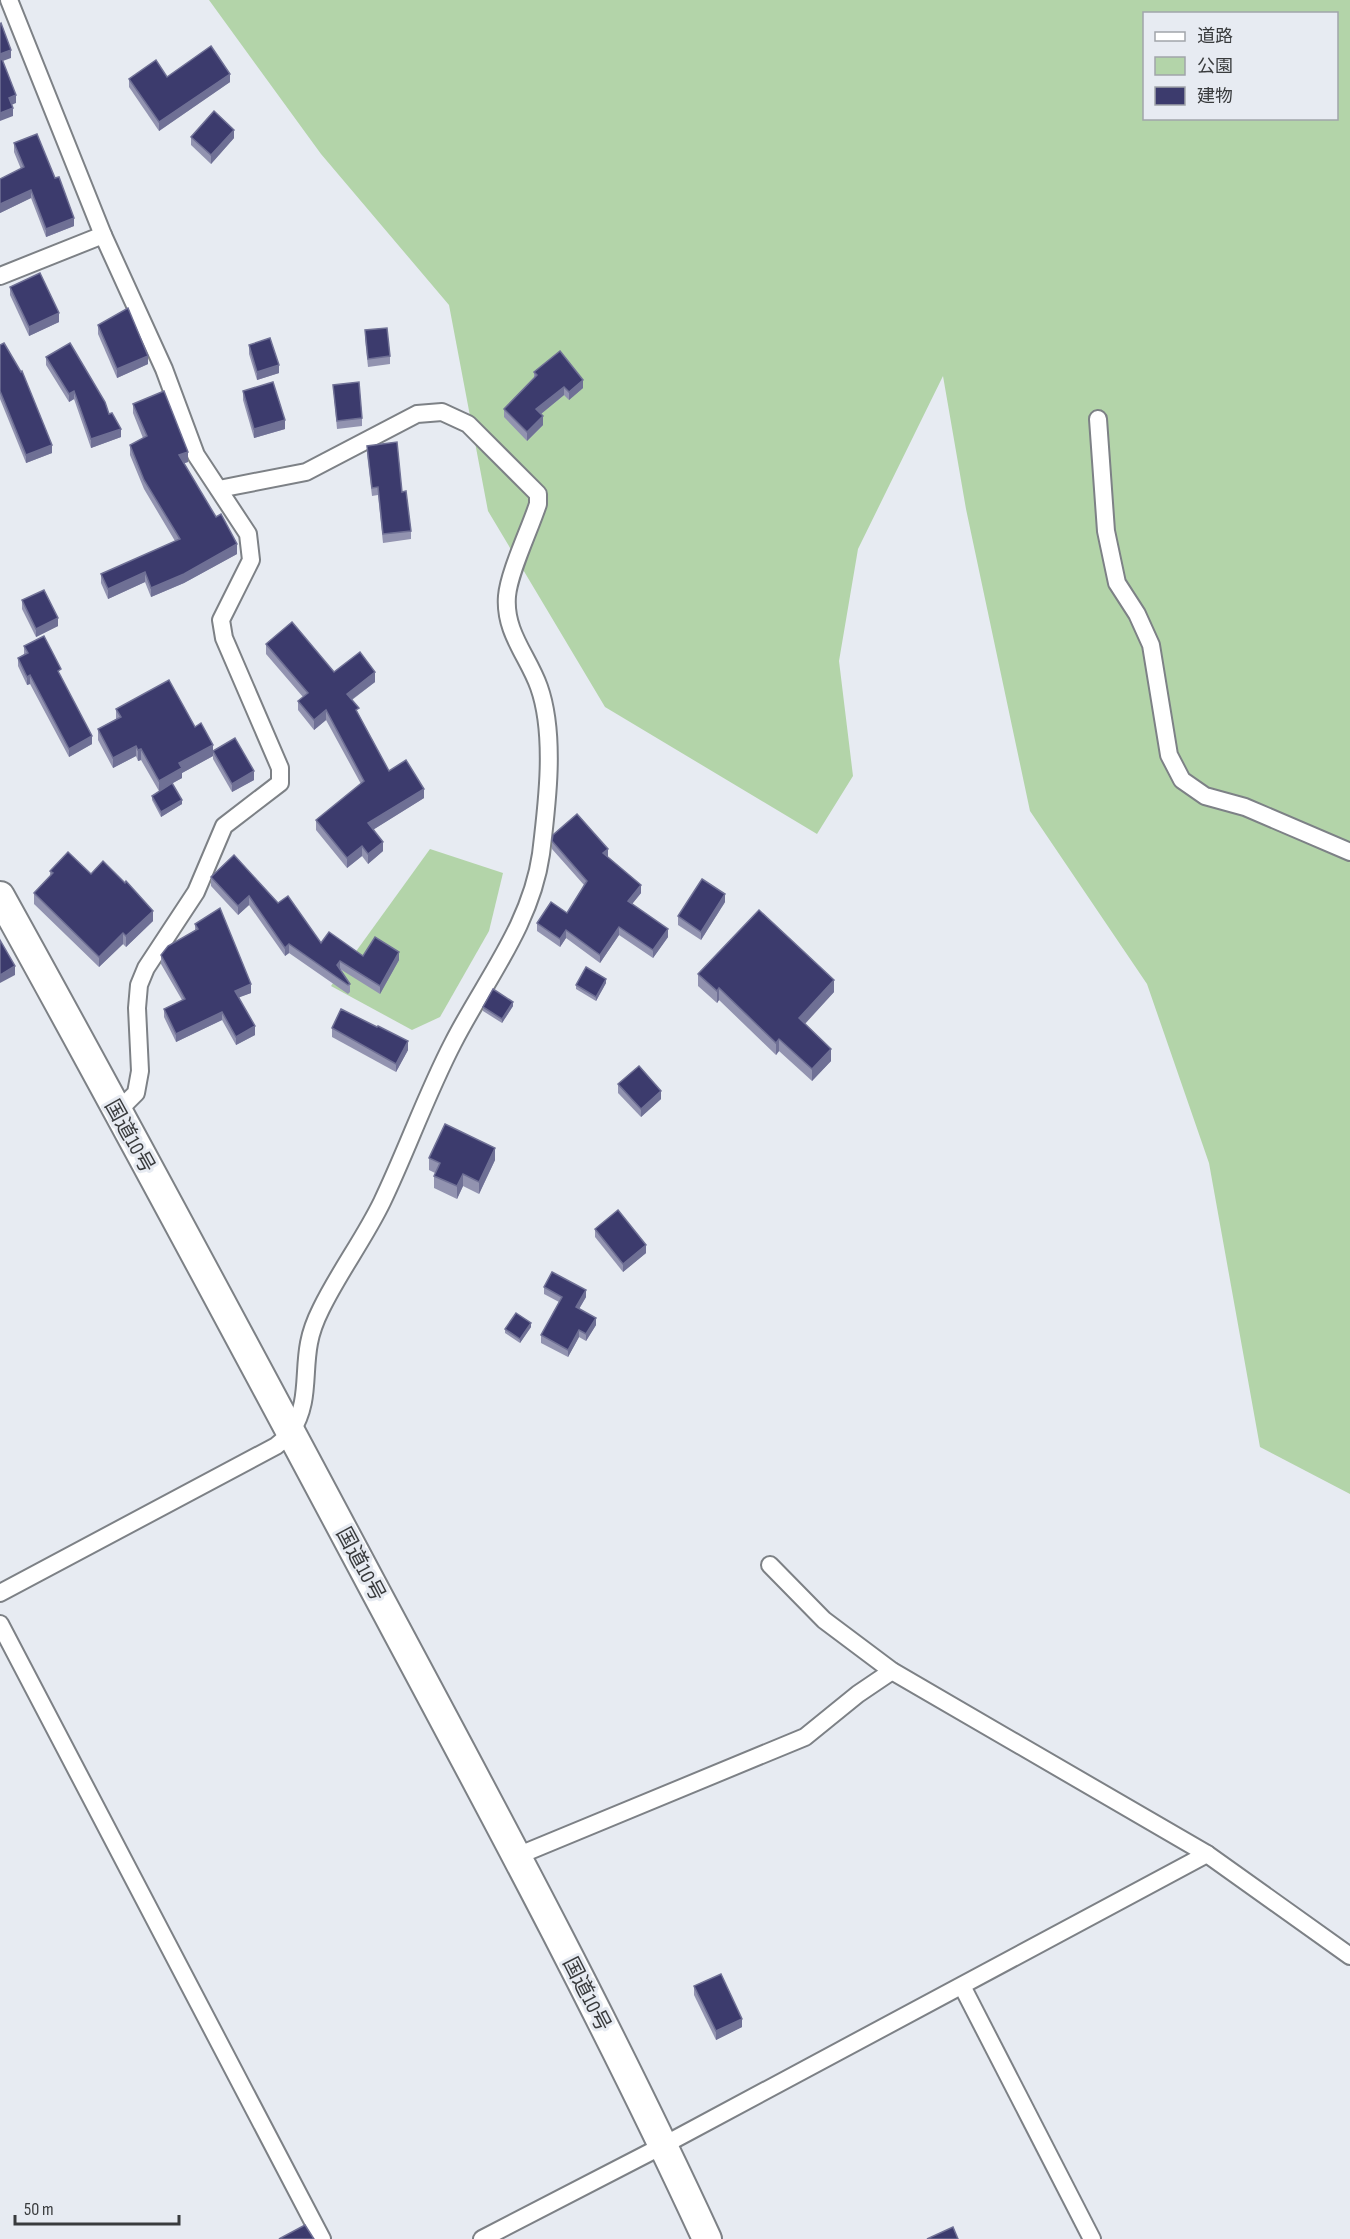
<svg xmlns="http://www.w3.org/2000/svg" width="1350" height="2239" viewBox="0 0 1350 2239" font-family="'Sofia Sans Condensed','Noto Sans JP',sans-serif">
<style>
.green{fill:#b3d4a9;fill-rule:evenodd}
.lines{fill:none;stroke-linecap:round;stroke-linejoin:round}
.minor-casing{stroke:#7d8186;stroke-width:20}
.trunk-casing{stroke:#7d8186;stroke-width:32}
.minor{stroke:#fff;stroke-width:16}
.trunk{stroke:#fff;stroke-width:28}
.wall{fill:#9293b0}
.shaded-wall{fill:#6f7095}
.building{fill:#3c3b6d;stroke:#6f7095;stroke-width:1.5}
.labels{text-anchor:middle;stroke-width:6;stroke-linejoin:round;paint-order:stroke}
.street-label{font-size:21px;fill:#393b3d;stroke:#e7ebf2}
</style>
<rect width="100%" height="100%" fill="#e7ebf2"/>
<!-- green -->
<g class="green">
<path d="M209 0H1350V1494L1260 1447 1209 1163 1147 984 1030 811 966 509 943 376 858 549 839 661 853 776 817 834 605 707 488 511 449 305 321 154ZM1144 14H1336V118H1144Z"/>
<polygon points="430,849 503,873 489,931 440,1017 412,1030 331,986"/>
</g>
<g class="lines">
<!-- minor casing -->
<g class="minor-casing">
<g id="minor">
<polyline points="9,0 103,235 164,369 196,455 248,534 251,560 221,620 224,638 280,768 280,783 224,826 196,892 146,968 139,985 137,1008 140,1071 136,1093 117,1112"/>
<polyline points="0,276 103,235"/>
<polyline points="1098,419 1106,531 1117,583 1137,614 1151,645 1169,755 1182,780 1205,796 1245,807 1350,852"/>
<polyline points="770,1565 824,1620 892,1671 1207,1854 1350,1956"/>
<path d="M0 1593 276 1446C281 1442 287 1437 291 1432 310 1403 303 1374 309 1343 311 1332 316 1319 321 1309 339 1272 364 1239 382 1202 407 1150 426 1095 453 1043 484 982 531 925 541 854 547 805 556 735 539 687 528 656 504 632 507 596 509 572 530 529 538 504V494L468 424 442 412 417 414 306 472 219 489"/>
<polyline points="0,1624 322,2239"/>
<polyline points="517,1856 805,1737 858,1694 892,1671"/>
<polyline points="962,1986 1092,2239"/>
<polyline points="482,2239 664,2145 1207,1854"/>
</g>
</g>
<!-- trunk casing -->
<g class="trunk-casing">
<path id="trunk" d="M0 896C128 1127 253 1361 377 1594 491 1807 606 2020 707 2239"/>
</g>
<!-- minor -->
<use href="#minor" class="minor"/>
<!-- trunk -->
<use href="#trunk" class="trunk"/>
</g>
<!-- wall -->
<g class="wall">
<polygon points="167,77 230,82 159,131 129,87 129,79"/>
<polygon points="191,137 234,138 211,164 191,145"/>
<polygon points="14,143 74,226 46,237 31,198 0,213 0,179 21,169 14,152"/>
<polygon points="10,287 59,322 29,336 10,295"/>
<polygon points="98,325 148,364 117,378 98,334"/>
<polygon points="365,330 390,356 390,364 368,367 365,339"/>
<polygon points="0,345 52,453 26,463 0,399"/>
<polygon points="249,345 279,373 257,380 249,354"/>
<polygon points="46,357 109,414 121,437 91,448 74,399 69,402 46,365"/>
<polygon points="534,372 583,388 569,400 564,395 541,414 543,425 527,441 504,417 504,409 534,378"/>
<polygon points="333,385 362,418 362,426 337,429"/>
<polygon points="243,391 285,429 254,438 243,400"/>
<polygon points="133,404 188,462 184,463 237,554 184,583 151,597 145,582 108,599 101,583 101,574 175,541 144,489 130,455 130,445 143,438 133,413"/>
<polygon points="367,446 402,492 411,531 411,539 383,543 378,495 372,496 367,454"/>
<polygon points="22,600 58,626 36,637 22,609"/>
<polygon points="266,644 334,672 375,682 352,700 359,715 389,771 424,798 374,829 383,851 368,864 362,856 347,868 316,830 316,820 361,784 326,720 314,730 298,710 298,701 303,697 266,654"/>
<polygon points="24,646 61,676 92,744 69,757 30,684 27,685 18,666 18,658 24,654"/>
<polygon points="116,709 195,727 213,756 182,773 182,778 172,783 182,804 161,817 152,800 152,796 159,791 141,760 138,761 136,756 113,768 98,740 98,729 116,719"/>
<polygon points="213,751 254,780 232,792 213,759"/>
<polygon points="552,841 607,857 641,893 632,904 668,937 653,958 619,935 600,963 566,938 560,947 537,931 537,923 567,913 584,885 552,849"/>
<polygon points="50,871 91,874 153,921 126,947 123,944 99,967 34,904 34,893 50,876"/>
<polygon points="211,877 278,903 321,943 363,956 399,960 380,994 340,969 340,970 350,984 350,992 348,994 289,953 285,956 249,905 238,915 211,886"/>
<polygon points="725,902 701,940 678,925 678,916"/>
<polygon points="195,924 251,993 239,997 255,1035 236,1045 222,1020 176,1042 164,1017 164,1009 182,1000 161,964 161,955 195,930"/>
<polygon points="698,974 834,992 805,1024 831,1061 812,1081 779,1051 776,1055 719,1000 717,1003 698,986"/>
<polygon points="606,983 596,1001 576,989 576,985"/>
<polygon points="513,1006 502,1023 483,1011 483,1007"/>
<polygon points="332,1028 408,1050 396,1072 332,1037"/>
<polygon points="618,1084 661,1099 641,1117 618,1093"/>
<polygon points="429,1158 495,1160 479,1194 463,1186 457,1199 434,1188 434,1176 435,1173 429,1170"/>
<polygon points="595,1229 646,1253 623,1272 595,1237"/>
<polygon points="544,1287 586,1297 579,1309 596,1325 586,1341 579,1337 568,1357 541,1343 541,1335 559,1302 544,1294"/>
<polygon points="531,1327 520,1343 505,1333 505,1329"/>
<polygon points="694,1986 742,2027 716,2040 694,1995"/>
</g>
<!-- shaded-wall -->
<g class="shaded-wall">
<polygon points="11,50 11,58 0,62 0,54"/>
<polygon points="230,74 230,82 159,131 159,122"/>
<polygon points="16,95 16,103 9,106 9,98"/>
<polygon points="13,108 13,116 0,121 0,113"/>
<polygon points="234,130 234,138 211,164 211,155"/>
<polygon points="31,190 31,198 0,213 0,204"/>
<polygon points="74,218 74,226 46,237 46,229"/>
<polygon points="59,313 59,322 29,336 29,327"/>
<polygon points="148,356 148,364 117,378 117,369"/>
<polygon points="279,365 279,373 257,380 257,372"/>
<polygon points="583,380 583,388 569,400 569,392"/>
<polygon points="564,387 564,395 536,418 536,409"/>
<polygon points="74,391 74,399 69,402 69,394"/>
<polygon points="543,416 543,425 527,441 527,432"/>
<polygon points="285,420 285,429 254,438 254,429"/>
<polygon points="121,429 121,437 91,448 91,439"/>
<polygon points="52,445 52,453 26,463 26,455"/>
<polygon points="188,452 188,462 179,465 179,455"/>
<polygon points="237,544 237,554 184,583 151,597 151,588"/>
<polygon points="145,572 145,582 108,599 108,589"/>
<polygon points="58,618 58,626 36,637 36,629"/>
<polygon points="375,672 375,682 347,703 347,694"/>
<polygon points="30,675 30,684 27,685 27,677"/>
<polygon points="326,710 326,720 314,730 314,720"/>
<polygon points="92,736 92,744 69,757 69,749"/>
<polygon points="213,745 213,756 182,773 182,778 159,791 159,781 179,763"/>
<polygon points="136,746 136,756 113,768 113,758"/>
<polygon points="141,749 141,760 138,761 138,750"/>
<polygon points="254,771 254,780 232,792 232,784"/>
<polygon points="424,789 424,798 368,833 368,823"/>
<polygon points="182,800 182,804 161,817 161,812"/>
<polygon points="383,842 383,851 368,864 368,854"/>
<polygon points="362,846 362,856 347,868 347,858"/>
<polygon points="608,849 608,857 603,853"/>
<polygon points="641,885 641,893 628,909 628,901"/>
<polygon points="725,894 725,902 701,940 701,932"/>
<polygon points="249,896 249,905 238,915 238,906"/>
<polygon points="153,911 153,921 126,947 126,936"/>
<polygon points="619,927 619,935 600,963 600,955"/>
<polygon points="668,929 668,937 653,958 653,950"/>
<polygon points="566,930 566,938 560,947 560,939"/>
<polygon points="123,933 123,944 99,967 99,957"/>
<polygon points="289,944 289,953 285,956 285,948"/>
<polygon points="399,952 399,960 380,994 380,986"/>
<polygon points="340,961 340,969 337,974 337,965"/>
<polygon points="15,966 15,975 0,983 0,975"/>
<polygon points="606,979 606,983 596,1001 596,997"/>
<polygon points="834,980 834,992 799,1030 799,1018"/>
<polygon points="251,984 251,993 235,999 235,991"/>
<polygon points="719,988 719,1000 717,1003 717,991"/>
<polygon points="513,1002 513,1006 502,1023 502,1019"/>
<polygon points="222,1012 222,1020 176,1042 176,1034"/>
<polygon points="255,1026 255,1035 236,1045 236,1037"/>
<polygon points="779,1039 779,1051 776,1055 776,1043"/>
<polygon points="408,1041 408,1050 396,1072 396,1064"/>
<polygon points="831,1049 831,1061 812,1081 812,1069"/>
<polygon points="661,1091 661,1099 641,1117 641,1109"/>
<polygon points="495,1148 495,1160 479,1194 479,1182"/>
<polygon points="463,1174 463,1186 457,1199 457,1186"/>
<polygon points="646,1245 646,1253 623,1272 623,1264"/>
<polygon points="586,1290 586,1297 576,1314 576,1307"/>
<polygon points="596,1318 596,1325 586,1341 586,1334"/>
<polygon points="531,1323 531,1327 520,1343 520,1339"/>
<polygon points="579,1330 579,1337 568,1357 568,1350"/>
<polygon points="742,2019 742,2027 716,2040 716,2031"/>
</g>
<!-- building -->
<g class="building">
<polygon points="1,23 11,50 0,54 0,24"/>
<polygon points="211,46 230,74 159,122 129,79 156,60 167,77"/>
<polygon points="2,59 16,95 9,98 13,108 0,113 0,60"/>
<polygon points="214,111 234,130 211,155 191,137"/>
<polygon points="37,134 55,178 59,177 74,218 46,229 31,190 0,204 0,179 24,167 14,143"/>
<polygon points="40,273 59,313 29,327 10,287"/>
<polygon points="128,308 148,356 117,369 98,325"/>
<polygon points="387,328 390,356 368,359 365,330"/>
<polygon points="270,338 279,365 257,372 249,345"/>
<polygon points="4,343 21,372 22,371 52,445 26,455 0,391 0,345"/>
<polygon points="70,343 105,402 109,414 112,413 121,429 91,439 74,391 69,394 46,357"/>
<polygon points="560,351 583,380 569,392 564,387 536,409 543,416 527,432 504,409 537,375 534,372"/>
<polygon points="273,382 285,420 254,429 243,391"/>
<polygon points="359,382 362,418 337,421 333,385"/>
<polygon points="164,391 188,452 179,455 216,517 221,514 237,544 184,574 151,588 145,572 108,589 101,574 180,539 144,480 130,445 147,436 133,404"/>
<polygon points="397,442 402,492 406,491 411,531 383,534 378,487 372,488 367,446"/>
<polygon points="44,590 58,618 36,629 22,600"/>
<polygon points="292,622 334,672 360,652 375,672 347,694 359,708 356,710 389,771 406,760 424,789 368,823 383,842 368,854 362,846 347,858 316,820 364,781 326,710 314,720 298,701 308,693 266,644"/>
<polygon points="44,636 61,669 58,671 92,736 69,749 30,675 27,677 18,658 28,653 24,646"/>
<polygon points="169,680 195,727 201,723 213,745 179,763 182,768 159,781 141,749 138,750 136,746 113,758 98,729 121,717 116,709"/>
<polygon points="235,738 254,771 232,784 213,751"/>
<polygon points="172,783 182,800 161,812 152,796"/>
<polygon points="577,814 608,849 603,853 641,885 628,901 668,929 653,950 619,927 600,955 566,930 560,939 537,923 551,902 567,913 587,881 552,841 553,835"/>
<polygon points="68,852 91,874 103,861 125,883 126,881 153,911 126,936 123,933 99,957 34,893 53,873 50,871"/>
<polygon points="234,855 278,903 288,896 321,943 329,932 363,956 375,937 399,952 380,986 340,961 337,965 350,984 348,985 289,944 285,948 249,896 238,906 211,877"/>
<polygon points="702,879 725,894 701,932 678,916"/>
<polygon points="220,908 251,984 235,991 255,1026 236,1037 222,1012 176,1034 164,1009 185,999 161,955 168,946 198,929 195,924"/>
<polygon points="759,910 834,980 799,1018 831,1049 812,1069 779,1039 776,1043 719,988 717,991 698,974"/>
<polygon points="0,940 15,966 0,975"/>
<polygon points="586,967 606,979 596,997 576,985"/>
<polygon points="493,989 513,1002 502,1019 483,1007"/>
<polygon points="341,1009 377,1027 378,1026 408,1041 396,1064 332,1028"/>
<polygon points="639,1066 661,1091 641,1109 618,1084"/>
<polygon points="445,1124 495,1148 479,1182 463,1174 457,1186 434,1176 440,1163 429,1158"/>
<polygon points="618,1210 646,1245 623,1264 595,1229"/>
<polygon points="552,1272 586,1290 576,1307 596,1318 586,1334 579,1330 568,1350 541,1335 562,1297 544,1287"/>
<polygon points="516,1313 531,1323 520,1339 505,1329"/>
<polygon points="721,1974 742,2019 716,2031 694,1986"/>
<polygon points="305,2225 314,2239 279,2239"/>
<polygon points="953,2227 958,2239 927,2239"/>
</g>
<g class="labels">
<!-- street labels -->
<g class="street-label">
<text transform="translate(130 1136) rotate(61)" y="7">国道10号</text>
<text transform="translate(361 1564) rotate(62)" y="7">国道10号</text>
<text transform="translate(587 1994) rotate(63)" y="7">国道10号</text>
</g>
</g>
<!-- legend -->
<rect x="1143" y="12" width="195" height="108" fill="#e7ebf2" stroke="#a1a5aa" stroke-width="1.5"/>
<rect x="1155" y="32" width="30" height="9" fill="#ffffff" stroke="#a1a5aa" stroke-width="1.5"/>
<text x="1197" y="42" font-size="18" fill="#393b3d">道路</text>
<rect x="1155" y="57" width="30" height="18" fill="#b3d4a9" stroke="#a1a5aa" stroke-width="1.5"/>
<text x="1197" y="72" font-size="18" fill="#393b3d">公園</text>
<rect x="1155" y="87" width="30" height="18" fill="#3c3b6d" stroke="#a1a5aa" stroke-width="1.5"/>
<text x="1197" y="102" font-size="18" fill="#393b3d">建物</text>
<!-- scale -->
<path d="M15 2215v9h164v-9" fill="none" stroke="#393b3d" stroke-width="3"/>
<text x="24" y="2215" font-size="18" fill="#393b3d" stroke="#e7ebf2" stroke-width="4.5" paint-order="stroke">50 m</text>
</svg>
